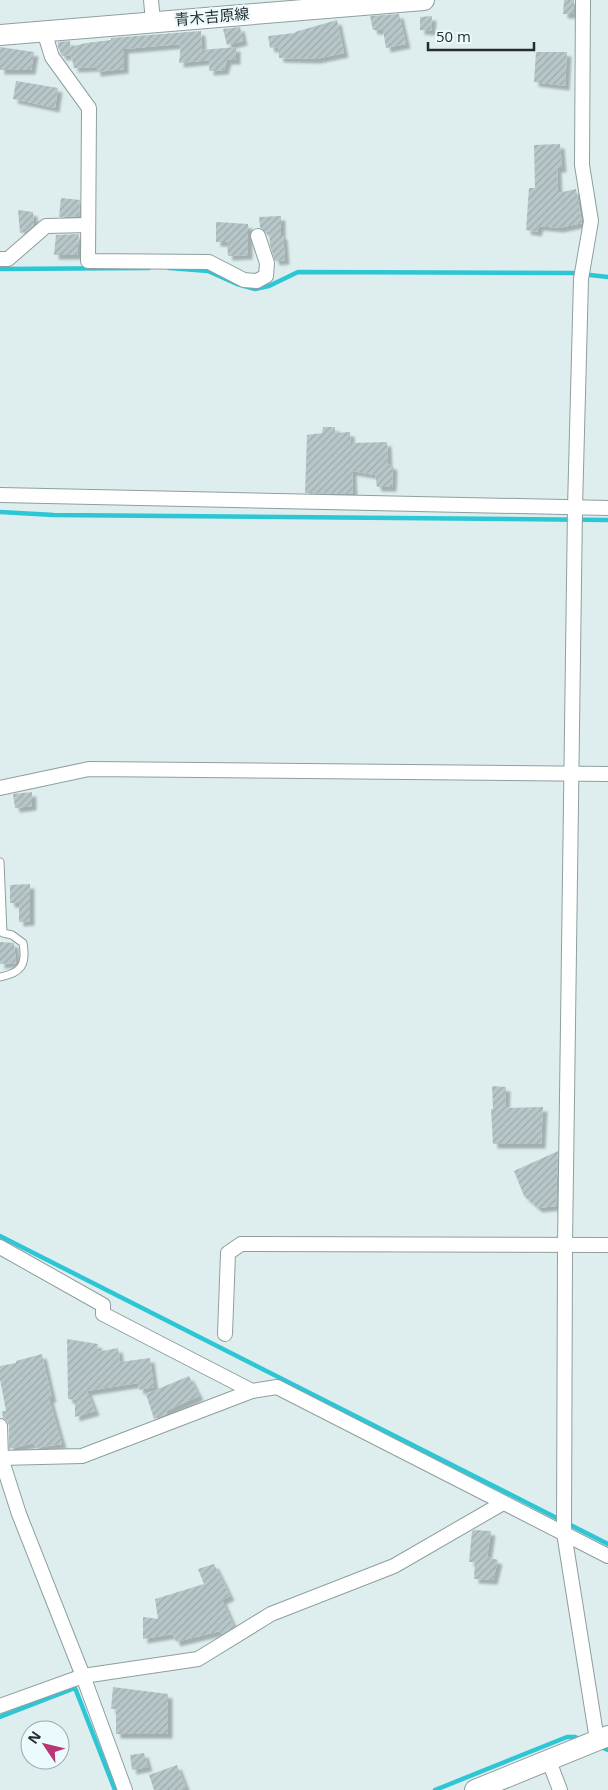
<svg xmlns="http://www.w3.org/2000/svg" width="608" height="1790" viewBox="0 0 608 1790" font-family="'Open Sans','Noto Sans JP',sans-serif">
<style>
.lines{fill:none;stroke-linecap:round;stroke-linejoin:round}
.stream{stroke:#2cc6d4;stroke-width:4.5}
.building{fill:url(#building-hatch);filter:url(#shadow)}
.service-casing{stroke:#8f9e9f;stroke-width:9}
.minor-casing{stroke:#8f9e9f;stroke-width:16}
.secondary-casing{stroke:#8f9e9f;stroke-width:22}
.service{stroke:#fff;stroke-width:7}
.minor{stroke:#fff;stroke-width:14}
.secondary{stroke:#fff;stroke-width:20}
.labels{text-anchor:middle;stroke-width:4.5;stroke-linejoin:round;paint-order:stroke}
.street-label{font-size:15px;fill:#272c2d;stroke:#ebfbfd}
</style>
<defs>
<pattern id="building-hatch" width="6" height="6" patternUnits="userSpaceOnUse" patternTransform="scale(1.25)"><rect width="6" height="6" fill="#b7c6c8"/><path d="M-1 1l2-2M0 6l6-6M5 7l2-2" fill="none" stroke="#9daaac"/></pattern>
<filter id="shadow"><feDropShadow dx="4.5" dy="4.5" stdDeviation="1" flood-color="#0004"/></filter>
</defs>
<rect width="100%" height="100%" fill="#deeeef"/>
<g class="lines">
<!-- stream -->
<g class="stream">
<polyline points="169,268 208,271 237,284 255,289 269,286 298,272 572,273 608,277"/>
<polyline points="0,269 149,268"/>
<polyline points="0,512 54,515 608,520"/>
<polyline points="0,1236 608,1544"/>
<polyline points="0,1717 75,1688 115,1790"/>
<polyline points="598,1746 608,1750"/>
<polyline points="435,1790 567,1737 575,1737 581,1740"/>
</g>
</g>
<!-- building -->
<g class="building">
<polygon points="564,0 574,0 574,14 563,14"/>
<polygon points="399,14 406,44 386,48 383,30 373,30 370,16"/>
<polygon points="432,16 431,31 420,30 420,17"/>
<polygon points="337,20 344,53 316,59 279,58 278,47 270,48 268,36 295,33 295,32"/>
<polygon points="240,27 243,41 227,45 223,29"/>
<polygon points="201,31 202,50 236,47 236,60 227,60 224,70 209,71 210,60 179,63 181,44 124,49 124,69 96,72 96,67 74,68 71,55 62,56 58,47 58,42 70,41 70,47 86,43 111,40 111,38"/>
<polygon points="0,47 34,52 31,70 0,70"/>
<polygon points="536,52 567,52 565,86 534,82"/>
<polygon points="16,81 58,88 55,108 13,99"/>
<polygon points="560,144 562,168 557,168 558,193 576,189 582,223 559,228 539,226 537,232 526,230 529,188 535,188 534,145"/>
<polygon points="61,198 80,200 79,216 59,217"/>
<polygon points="18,210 33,212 34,225 25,232 20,233"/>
<polygon points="281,216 281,235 283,235 285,260 275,261 270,245 269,231 265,232 260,227 259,217"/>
<polygon points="216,222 248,224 248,255 228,256 227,242 216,242"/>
<polygon points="79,234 77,255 54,255 56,235"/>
<polygon points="323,427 335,427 335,433 350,432 351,443 387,442 388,464 393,466 392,487 377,487 375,475 352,471 353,494 305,493 307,435 322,433"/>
<polygon points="32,792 32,806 15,808 13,794"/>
<polygon points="30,884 30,921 19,922 19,903 10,903 10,885"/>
<polygon points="0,942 14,943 16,963 0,964"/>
<polygon points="492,1086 506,1087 505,1108 543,1107 541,1144 493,1144 491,1109 493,1109"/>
<polygon points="558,1151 556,1206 538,1208 524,1196 514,1171"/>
<polygon points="67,1339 98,1344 97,1352 118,1348 120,1362 150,1358 154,1387 139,1390 138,1383 87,1391 95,1411 75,1417 75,1400 68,1399"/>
<polygon points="42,1354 52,1398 49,1398 62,1444 36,1448 34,1443 9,1449 9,1425 7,1421 3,1418 2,1411 6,1411 0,1379 0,1366 16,1363 16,1361"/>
<polygon points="189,1376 199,1396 166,1411 167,1414 154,1419 146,1394"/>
<polygon points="474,1530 491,1531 487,1557 498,1560 493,1580 474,1579 475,1562 469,1562 472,1531"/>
<polygon points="214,1564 230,1596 222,1600 234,1627 222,1634 220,1631 176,1642 173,1634 143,1639 143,1617 158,1619 155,1599 204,1584 198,1569"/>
<polygon points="113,1687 168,1694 168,1734 116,1734 116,1709 111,1709"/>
<polygon points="144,1753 148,1767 132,1770 130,1755"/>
<polygon points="177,1765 186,1788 180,1790 154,1790 149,1775"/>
</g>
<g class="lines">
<!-- service casing -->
<g class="service-casing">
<path id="service" d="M0 862 3 933 12 935 23 943C27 965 21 973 0 977"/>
</g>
<!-- minor casing -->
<g class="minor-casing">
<g id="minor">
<polyline points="151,0 153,21"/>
<polyline points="583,0 582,165 591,221 581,279 575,508 565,1245 564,1533 597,1740"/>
<polyline points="44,31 52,57 89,108 88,261 209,262 244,280 257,281 266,276 267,263 258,236"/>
<polyline points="0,259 8,259 46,226 88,225"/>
<polyline points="0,495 608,508"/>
<polyline points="0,788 89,769 608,774"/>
<polyline points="0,1247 103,1305 103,1314 252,1391 277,1387 608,1556"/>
<polyline points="225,1334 228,1253 241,1244 608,1245"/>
<polyline points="0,1426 1,1458 19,1514 83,1676 125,1790"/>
<polyline points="0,1458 82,1456 252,1391"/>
<polyline points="0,1706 83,1676 198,1659 271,1614 394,1566 503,1503"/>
<polyline points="549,1761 560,1790"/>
</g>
</g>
<!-- secondary casing -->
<g class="secondary-casing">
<g id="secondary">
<polyline points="0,35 424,0"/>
<polyline points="475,1790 608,1736"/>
</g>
</g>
<!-- service -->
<use href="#service" class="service"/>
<!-- minor -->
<use href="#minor" class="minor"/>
<!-- secondary -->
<use href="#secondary" class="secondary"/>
</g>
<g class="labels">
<!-- street labels -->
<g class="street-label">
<text transform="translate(212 17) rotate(-5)" y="5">青木吉原線</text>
</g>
</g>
<!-- north arrow -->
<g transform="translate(45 1745) rotate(305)"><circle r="24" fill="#ebfbfd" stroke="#9da8aa"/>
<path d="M0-4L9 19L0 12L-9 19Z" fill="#ba3476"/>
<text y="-8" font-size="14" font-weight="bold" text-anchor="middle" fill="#272c2d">N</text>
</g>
<!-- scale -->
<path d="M428 42v8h106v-8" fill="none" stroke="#272c2d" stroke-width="2.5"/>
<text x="436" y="42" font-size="15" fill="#272c2d" stroke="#ebfbfd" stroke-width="4" paint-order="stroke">50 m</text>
</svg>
